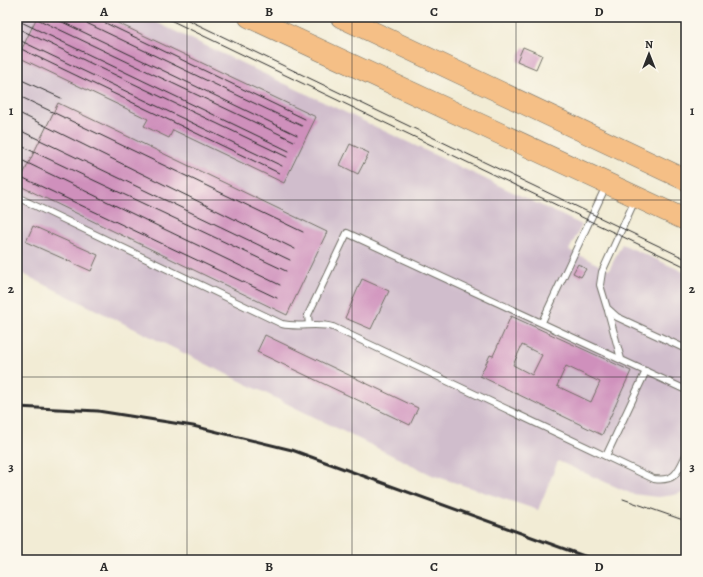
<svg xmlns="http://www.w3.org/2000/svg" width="703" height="577" viewBox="0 0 703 577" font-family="Alegreya,serif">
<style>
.industrial{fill:#d0bdcc}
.building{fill:#cf90bc;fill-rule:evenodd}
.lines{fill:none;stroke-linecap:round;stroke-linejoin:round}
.service-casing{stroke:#716f66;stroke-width:8}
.trunk-casing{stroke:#716f66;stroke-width:22}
.service{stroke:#fff;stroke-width:6}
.trunk{stroke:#f5bf86;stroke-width:21}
.tram{stroke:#2b2b2b;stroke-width:1}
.rail{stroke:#2b2b2b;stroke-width:3}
.grid{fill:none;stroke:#2b2b2b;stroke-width:1;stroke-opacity:0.55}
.neatline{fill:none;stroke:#2b2b2b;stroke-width:1.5}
.grid-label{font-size:13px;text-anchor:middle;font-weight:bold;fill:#2b2b2b}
</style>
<rect width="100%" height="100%" fill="#fbf7ec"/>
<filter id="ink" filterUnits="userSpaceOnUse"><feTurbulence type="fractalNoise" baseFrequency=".025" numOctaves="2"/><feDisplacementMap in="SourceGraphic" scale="8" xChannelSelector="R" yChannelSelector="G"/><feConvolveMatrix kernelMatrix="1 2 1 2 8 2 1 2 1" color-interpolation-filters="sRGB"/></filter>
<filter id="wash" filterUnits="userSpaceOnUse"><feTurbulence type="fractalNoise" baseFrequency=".012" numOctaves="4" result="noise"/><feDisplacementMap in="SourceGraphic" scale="16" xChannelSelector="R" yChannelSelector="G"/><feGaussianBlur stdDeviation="0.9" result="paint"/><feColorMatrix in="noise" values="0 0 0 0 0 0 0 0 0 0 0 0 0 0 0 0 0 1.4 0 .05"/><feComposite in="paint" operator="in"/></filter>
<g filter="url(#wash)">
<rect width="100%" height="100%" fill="#f2ecd5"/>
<!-- industrial -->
<polygon class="industrial" points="17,17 145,17 582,225 569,250 609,270 622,244 686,273 686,491 674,495 658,497 632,494 558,461 538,510 432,475 17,271"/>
<g id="blocks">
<!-- building -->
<g class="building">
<polygon points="37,17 105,17 316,117 284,183 173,130 169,138 144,126 148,119 18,57"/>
<polygon points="523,47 542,55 536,69 517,61"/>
<polygon points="58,103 327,232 287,315 18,185"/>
<polygon points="350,144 369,153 358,174 340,165"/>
<polygon points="33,226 98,255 91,271 26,242"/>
<polygon points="578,264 586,269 581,277 573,273"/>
<polygon points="362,279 389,291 371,329 345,318"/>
<path d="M511 316 631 371 602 435 480 376 490 355 493 356ZM522 345 542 355 532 375 513 365ZM566 366 600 382 591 402 557 386Z"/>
<polygon points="265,335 418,408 410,425 257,352"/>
</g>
</g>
</g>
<g filter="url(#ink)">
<use href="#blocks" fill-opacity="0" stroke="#716f66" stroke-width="1"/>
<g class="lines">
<!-- service casing -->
<g class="service-casing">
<g id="service">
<path d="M17 197 282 324C299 328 317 322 333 327L654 479C675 482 678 472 686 455"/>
<polyline points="635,200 602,272 600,285 607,308 617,317 686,349"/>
<polyline points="608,311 621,359"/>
<polyline points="542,322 606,186"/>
<polyline points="309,325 308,315 347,233 686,390"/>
<polyline points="606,456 646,371"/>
</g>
</g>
<!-- trunk casing -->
<g class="trunk-casing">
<g id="trunk">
<polyline points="249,17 686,220"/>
<polyline points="341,17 686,180"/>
</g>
</g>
<!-- service -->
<use href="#service" class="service"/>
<!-- trunk -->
<use href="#trunk" class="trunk"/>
<!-- tram -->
<g class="tram">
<polyline points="33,17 294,141"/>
<polyline points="52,17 297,135"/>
<polyline points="74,17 302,126"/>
<polyline points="93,17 305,119"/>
<polyline points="164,17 686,267"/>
<polyline points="182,17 686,259"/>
<polyline points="17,20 289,151"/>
<polyline points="17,28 287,157"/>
<polyline points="17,39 282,166"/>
<polyline points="17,47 279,173"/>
<polyline points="17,78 61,98"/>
<polyline points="17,95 303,232"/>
<polyline points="17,112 295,249"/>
<polyline points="17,129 290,260"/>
<polyline points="17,144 286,271"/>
<polyline points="17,158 280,285"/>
<polyline points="17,175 277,298"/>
<polyline points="623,499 686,521"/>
</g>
<!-- rail -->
<polyline class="rail" points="17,407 98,411 193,426 292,450 595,560"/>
</g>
</g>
<!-- grid -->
<path class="grid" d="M187 17V560M352 17V560M516 17V560M17 200H686M17 377H686"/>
<!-- margin -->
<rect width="703" height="577" fill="none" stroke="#fbf7ec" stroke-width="44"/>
<!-- north arrow -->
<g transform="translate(649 54)" stroke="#fbf7ec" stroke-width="3" paint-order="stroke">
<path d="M0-3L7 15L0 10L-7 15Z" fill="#2b2b2b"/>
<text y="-6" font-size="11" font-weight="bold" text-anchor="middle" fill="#2b2b2b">N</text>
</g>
<rect x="22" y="22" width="659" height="533" class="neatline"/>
<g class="grid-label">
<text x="104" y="16">A</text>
<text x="269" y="16">B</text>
<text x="434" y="16">C</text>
<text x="599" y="16">D</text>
<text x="11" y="115">1</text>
<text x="692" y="115">1</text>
<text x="11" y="293">2</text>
<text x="692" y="293">2</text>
<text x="11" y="471">3</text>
<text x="692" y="471">3</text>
<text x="104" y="571">A</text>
<text x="269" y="571">B</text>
<text x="434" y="571">C</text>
<text x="599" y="571">D</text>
</g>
</svg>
